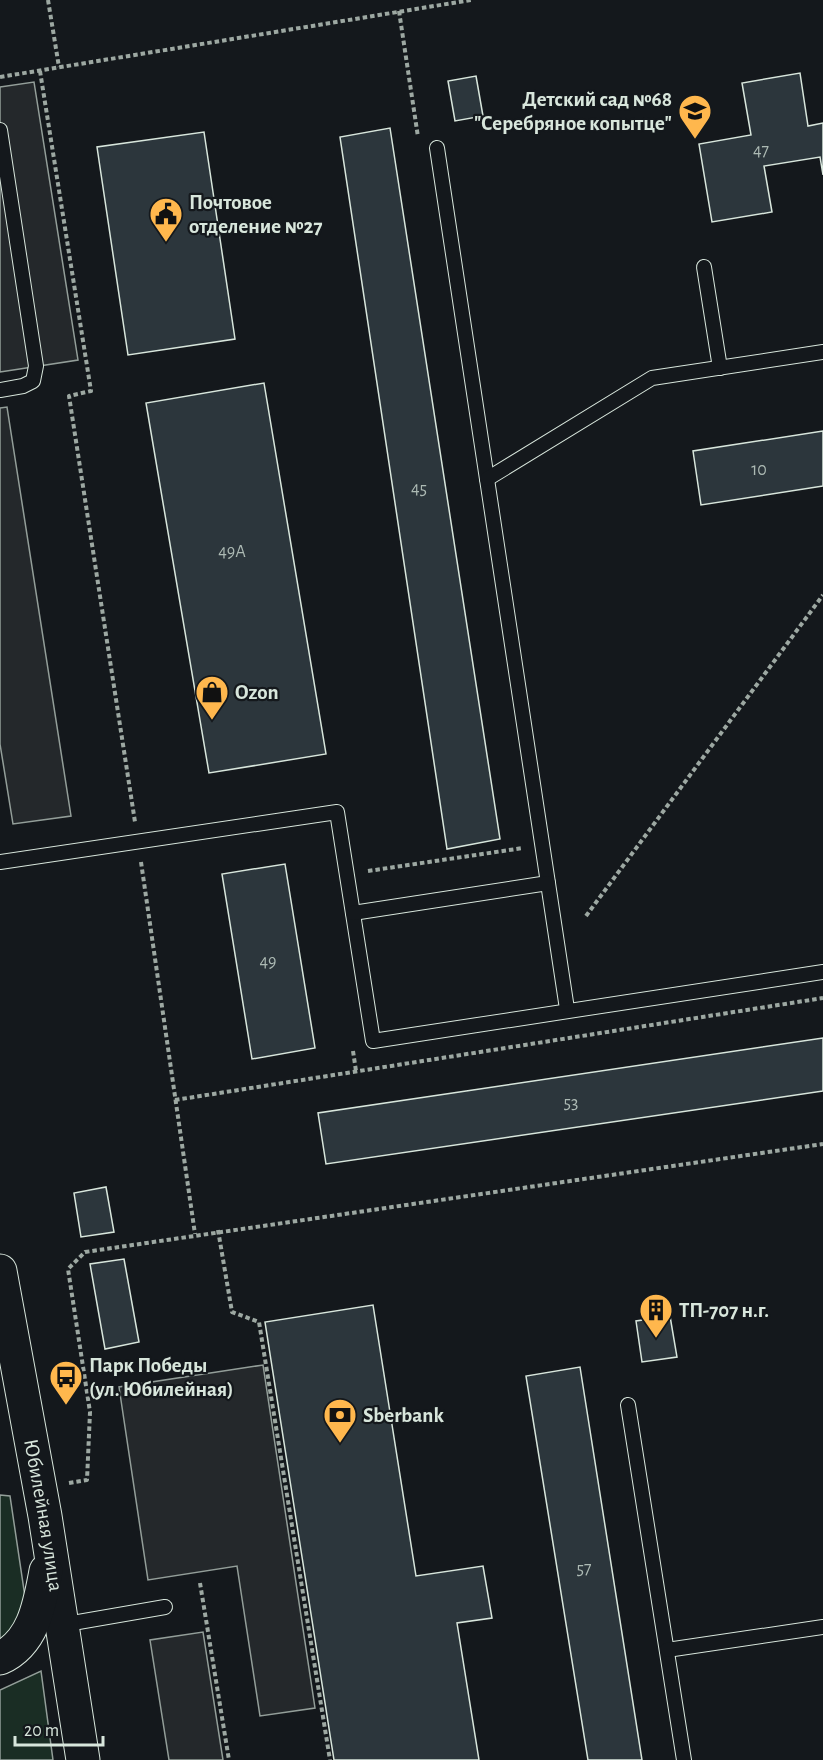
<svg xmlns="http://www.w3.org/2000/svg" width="823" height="1760" viewBox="0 0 823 1760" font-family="'Alegreya Sans',sans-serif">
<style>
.green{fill:#1a2d24;stroke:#939e99;stroke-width:1.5}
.parking{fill:#24282b;stroke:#939e99;stroke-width:1.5}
.building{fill:#2c363c;stroke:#d8e6dc;stroke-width:1.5}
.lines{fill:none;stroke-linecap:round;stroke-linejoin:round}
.lane-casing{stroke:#d8e6dc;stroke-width:16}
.secondary-casing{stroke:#d8e6dc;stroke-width:35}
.path{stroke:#9da8a2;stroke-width:4;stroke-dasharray:4.5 3;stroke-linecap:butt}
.lane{stroke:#14181c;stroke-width:14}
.secondary{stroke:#14181c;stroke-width:33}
.labels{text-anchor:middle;stroke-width:4.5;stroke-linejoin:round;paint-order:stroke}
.number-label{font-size:18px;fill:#adbab4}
.poi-label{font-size:21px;font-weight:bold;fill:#d8e6dc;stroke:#14181c;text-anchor:start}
.street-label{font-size:21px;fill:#d8e6dc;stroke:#14181c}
</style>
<rect width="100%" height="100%" fill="#14181c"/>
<!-- green -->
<g class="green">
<polygon points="0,1495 10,1496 25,1597 15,1625 0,1642"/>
<polygon points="41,1671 53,1760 0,1760 0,1690"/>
</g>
<!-- parking -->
<g class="parking">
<polygon points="34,82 78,360 0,372 0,87"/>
<polygon points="7,407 71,816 13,824 0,744 0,408"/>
<polygon points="263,1365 315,1708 260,1716 237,1566 148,1580 119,1387"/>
<polygon points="203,1632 223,1760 169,1760 150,1640"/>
</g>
<!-- building -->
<g class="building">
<polygon points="800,73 808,126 823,123 823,175 820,157 764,166 772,212 712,222 699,144 751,135 742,83"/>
<polygon points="476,76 483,116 455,121 448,81"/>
<polygon points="390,128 500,839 447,849 340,137"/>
<polygon points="204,132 235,339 128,355 97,147"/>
<polygon points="264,383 326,754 209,773 146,403"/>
<polygon points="823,431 823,486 701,505 693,451"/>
<polygon points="285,864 315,1048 252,1059 222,874"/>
<polygon points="823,1038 823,1091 326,1164 318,1113"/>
<polygon points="106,1187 114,1232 81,1237 74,1193"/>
<polygon points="124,1259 139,1342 105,1349 90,1264"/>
<polygon points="373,1305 416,1576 483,1566 492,1618 457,1623 479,1760 334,1760 265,1322"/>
<polygon points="670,1316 677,1357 642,1362 636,1321"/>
<polygon points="580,1367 642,1760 588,1760 526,1376"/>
</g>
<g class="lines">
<!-- lane casing -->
<g class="lane-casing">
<g id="lane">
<polyline points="0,130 36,366 33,381 23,386 0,390"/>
<polyline points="437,148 567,1009"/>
<polyline points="704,267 720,368"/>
<polyline points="487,479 652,378 823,352"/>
<polyline points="0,862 337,812 373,1041 823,972"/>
<polyline points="353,913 548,883"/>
<polyline points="628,1405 684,1760"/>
<polyline points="61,1625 165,1607"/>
<polyline points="667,1650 823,1627"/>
</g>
</g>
<!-- secondary casing -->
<g class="secondary-casing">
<g id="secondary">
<path id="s1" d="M0 1271 45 1516 83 1760"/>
<path d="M0 1658C34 1643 40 1603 46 1571"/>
</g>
</g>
<!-- path -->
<g class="path">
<polyline points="48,0 59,67"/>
<polyline points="399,11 418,137"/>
<polyline points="40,71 91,391 69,396 135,822"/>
<polyline points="0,77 471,0"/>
<polyline points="141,862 195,1234"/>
<polyline points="368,871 523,848"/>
<polyline points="586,916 823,595"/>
<polyline points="353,1051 356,1071"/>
<polyline points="175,1100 823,998"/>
<polyline points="218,1230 232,1312 259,1322 330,1760"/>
<polyline points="69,1483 87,1480 90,1412 68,1269 85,1252 823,1144"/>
<polyline points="200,1583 229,1760"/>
</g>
<!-- lane -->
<use href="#lane" class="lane"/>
<!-- secondary -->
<use href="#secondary" class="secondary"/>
</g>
<!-- icons -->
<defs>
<g id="school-pin" transform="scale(1.725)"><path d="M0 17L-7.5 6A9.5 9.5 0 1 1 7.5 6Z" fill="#ffb74d" stroke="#14181c"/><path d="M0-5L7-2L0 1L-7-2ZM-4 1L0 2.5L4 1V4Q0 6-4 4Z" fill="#111"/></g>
<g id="civic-pin" transform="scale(1.725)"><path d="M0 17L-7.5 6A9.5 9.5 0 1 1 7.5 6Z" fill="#ffb74d" stroke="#14181c"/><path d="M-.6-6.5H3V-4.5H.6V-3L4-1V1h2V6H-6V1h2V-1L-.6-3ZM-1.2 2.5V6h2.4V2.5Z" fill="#111"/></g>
<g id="shop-pin" transform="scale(1.725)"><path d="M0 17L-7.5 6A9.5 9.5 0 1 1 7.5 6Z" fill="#ffb74d" stroke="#14181c"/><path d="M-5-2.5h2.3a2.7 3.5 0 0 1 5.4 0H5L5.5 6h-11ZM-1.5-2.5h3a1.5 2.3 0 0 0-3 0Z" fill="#111"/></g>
<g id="building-pin" transform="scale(1.725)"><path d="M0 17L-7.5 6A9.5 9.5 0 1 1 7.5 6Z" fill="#ffb74d" stroke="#14181c"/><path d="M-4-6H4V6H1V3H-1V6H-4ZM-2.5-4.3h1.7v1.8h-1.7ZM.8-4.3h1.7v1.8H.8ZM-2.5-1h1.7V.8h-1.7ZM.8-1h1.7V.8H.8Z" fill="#111"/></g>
<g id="bus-pin" transform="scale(1.725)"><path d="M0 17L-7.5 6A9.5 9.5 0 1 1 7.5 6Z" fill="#ffb74d" stroke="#14181c"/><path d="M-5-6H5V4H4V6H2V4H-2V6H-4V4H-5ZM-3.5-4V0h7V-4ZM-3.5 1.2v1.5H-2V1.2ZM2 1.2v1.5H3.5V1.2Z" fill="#111"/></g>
<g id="bank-pin" transform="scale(1.725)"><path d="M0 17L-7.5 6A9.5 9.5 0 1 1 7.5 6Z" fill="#ffb74d" stroke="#14181c"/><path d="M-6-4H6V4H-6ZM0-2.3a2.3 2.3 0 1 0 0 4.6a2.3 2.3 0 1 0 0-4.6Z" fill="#111"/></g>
</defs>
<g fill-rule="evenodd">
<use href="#school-pin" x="695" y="111"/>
<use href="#civic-pin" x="166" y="214"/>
<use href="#shop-pin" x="212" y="692"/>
<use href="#building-pin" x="656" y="1310"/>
<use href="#bus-pin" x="66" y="1377"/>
<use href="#bank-pin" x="340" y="1415"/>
</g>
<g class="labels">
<!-- number labels -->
<g class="number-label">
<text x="761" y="156">47</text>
<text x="759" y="475">10</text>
<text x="419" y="494">45</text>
<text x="232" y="557">49А</text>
<text x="268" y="967">49</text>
<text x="571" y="1108">53</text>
<text x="584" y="1574">57</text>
</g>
<!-- poi labels -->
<g class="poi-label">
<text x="672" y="106" text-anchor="end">Детский сад №68<tspan x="672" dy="24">"Серебряное копытце"</tspan></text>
<text x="189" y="209">Почтовое<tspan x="189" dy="24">отделение №27</tspan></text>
<text x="235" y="699">Ozon</text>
<text x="679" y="1317">ТП-707 н.г.</text>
<text x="89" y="1372">Парк Победы<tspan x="89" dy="24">(ул. Юбилейная)</tspan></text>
<text x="363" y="1422">Sberbank</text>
</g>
<!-- street labels -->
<g class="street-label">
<text dy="7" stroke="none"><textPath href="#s1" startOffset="248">Юбилейная улица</textPath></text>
</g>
</g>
<!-- scale -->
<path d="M15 1736v9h88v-9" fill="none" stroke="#d8e6dc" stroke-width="3"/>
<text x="24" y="1736" font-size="18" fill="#d8e6dc" stroke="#14181c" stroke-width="4.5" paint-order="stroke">20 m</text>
</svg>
